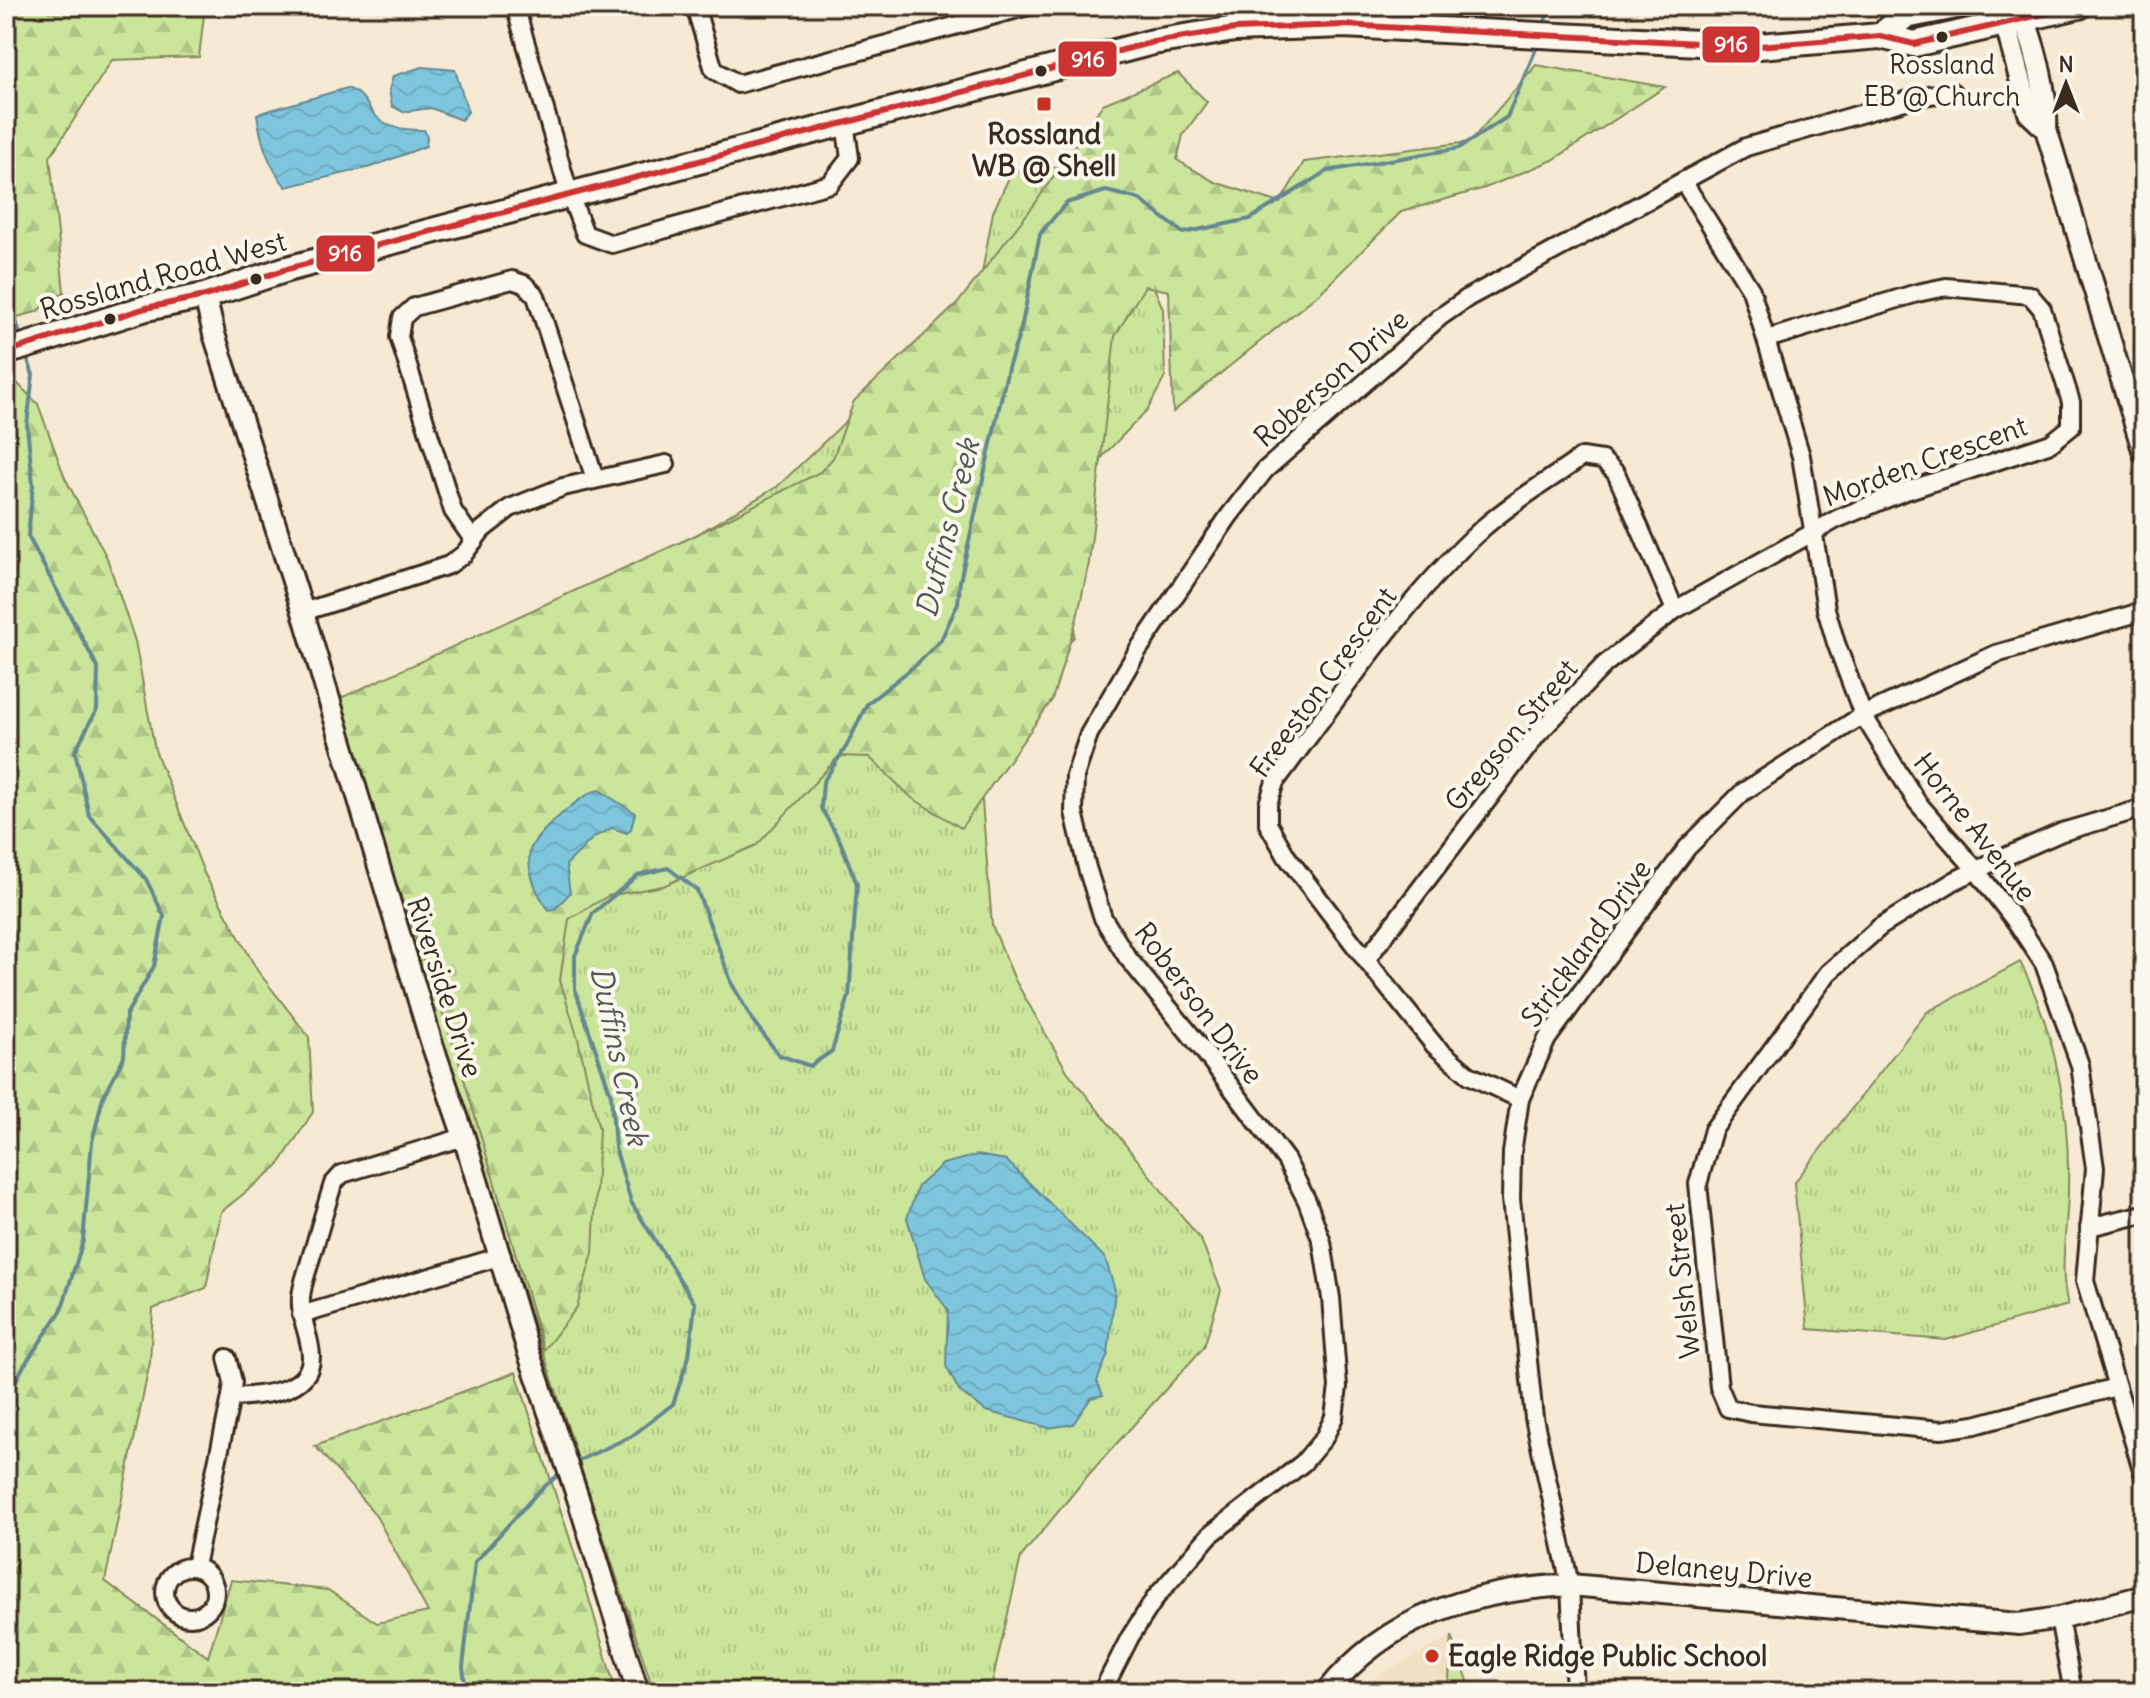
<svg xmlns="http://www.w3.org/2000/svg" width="2150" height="1698" viewBox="0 0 2150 1698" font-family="Delius,sans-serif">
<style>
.built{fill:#f2e0c3}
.grass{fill:url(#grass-tufts);stroke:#83885c;stroke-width:2}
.forest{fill:url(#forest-firs);stroke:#83885c;stroke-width:2}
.water{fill:url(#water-waves);stroke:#638891;stroke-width:2}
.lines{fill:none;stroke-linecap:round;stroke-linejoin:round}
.stream{stroke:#638891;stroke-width:4}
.minor-casing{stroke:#3b2a1e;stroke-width:22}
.tertiary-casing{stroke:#3b2a1e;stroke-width:26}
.secondary-casing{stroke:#3b2a1e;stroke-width:30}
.minor{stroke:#fbf7ec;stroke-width:16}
.tertiary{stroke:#fbf7ec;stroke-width:20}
.secondary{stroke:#fbf7ec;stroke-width:24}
.bus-1-casing{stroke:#fbf7ec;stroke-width:12}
.bus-1{stroke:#c33;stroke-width:6}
.bus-dot{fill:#3b2a1e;stroke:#fbf7ec;stroke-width:3}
.poi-dot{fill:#c8321e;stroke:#fbf7ec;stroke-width:3}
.labels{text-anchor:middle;stroke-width:8;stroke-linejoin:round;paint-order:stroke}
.bus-label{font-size:26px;fill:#3b2a1e;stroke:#fbf7ec}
.poi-label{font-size:28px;font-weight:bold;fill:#3b2a1e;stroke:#fbf7ec}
.street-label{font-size:28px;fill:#3b2a1e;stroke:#fbf7ec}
.water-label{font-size:30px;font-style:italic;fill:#4f5958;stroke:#fbf7ec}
.line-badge{stroke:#fbf7ec;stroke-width:3}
.badge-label{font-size:22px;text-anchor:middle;font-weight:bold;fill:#fff}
</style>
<defs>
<pattern id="grass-tufts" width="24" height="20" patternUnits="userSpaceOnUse" patternTransform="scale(2)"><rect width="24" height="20" fill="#cbe59b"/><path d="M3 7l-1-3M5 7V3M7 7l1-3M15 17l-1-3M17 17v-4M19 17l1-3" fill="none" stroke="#afc585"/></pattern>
<pattern id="forest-firs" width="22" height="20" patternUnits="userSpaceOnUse" patternTransform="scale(2)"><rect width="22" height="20" fill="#cbe59b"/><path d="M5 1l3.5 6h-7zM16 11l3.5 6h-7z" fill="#afc585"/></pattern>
<pattern id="water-waves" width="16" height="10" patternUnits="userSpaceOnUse" patternTransform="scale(2)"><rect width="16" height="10" fill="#7ec6de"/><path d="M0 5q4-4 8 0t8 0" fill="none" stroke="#6eaabe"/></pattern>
</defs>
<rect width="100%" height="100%" fill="#f6ead4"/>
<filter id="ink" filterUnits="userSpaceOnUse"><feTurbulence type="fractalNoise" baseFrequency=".0125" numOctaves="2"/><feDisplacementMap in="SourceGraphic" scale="16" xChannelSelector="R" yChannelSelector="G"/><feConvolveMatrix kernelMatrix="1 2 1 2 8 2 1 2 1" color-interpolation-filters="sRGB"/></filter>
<g filter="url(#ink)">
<!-- built -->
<polygon class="built" points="1452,1636 1448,1692 1364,1692 1377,1676"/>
<!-- grass -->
<g class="grass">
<polygon points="1074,166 1124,215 1163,309 1165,377 1148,409 1103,456 1088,493 1076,570 1074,637 1049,661 980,777 992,925 1015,980 1067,1071 1201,1240 1221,1290 1204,1347 1090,1473 1021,1557 990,1692 654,1692 334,709 694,536 778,486 978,295 993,212 1012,171"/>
<path d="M2020 962C2055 1030 2070 1112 2068 1189 2068 1227 2058 1268 2068 1305L1946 1340 1808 1329 1794 1183 1927 1012Z"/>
<polygon points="1452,1636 1472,1692 1448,1692"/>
</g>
<!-- forest -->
<g class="forest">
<polygon points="6,6 205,6 199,57 112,60 50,157 64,292 36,312 6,320"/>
<polygon points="1536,65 1665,87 1553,160 1485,188 1401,212 1321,292 1173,412 1169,291 1145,286 1115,336 1089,563 1077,618 1052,700 961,828 912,798 869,757 839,756 757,845 663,886 608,896 569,919 560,980 578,1039 599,1129 593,1253 577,1307 544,1350 456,1052 332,702 694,536 820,472 833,458 854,401 957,304 1034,205 1103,104 1178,73 1207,102 1183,135 1177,160 1215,182 1280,203 1304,162 1470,142"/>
<polygon points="14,380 38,404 65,478 107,558 135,641 155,750 205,875 257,970 309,1037 313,1112 278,1166 221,1212 206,1288 153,1309 150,1362 105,1581 208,1657 231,1580 328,1590 377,1623 428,1612 375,1514 315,1446 516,1372 588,1595 616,1692 6,1692 6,383"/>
</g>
<!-- water -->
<g class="water">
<polygon points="422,67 455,70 468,112 461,120 431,108 403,112 392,106 389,90 393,76"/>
<path d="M347 88C370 97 365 108 379 119 391 129 409 130 424 130L427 136 426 146 371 167 286 187C268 165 261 142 257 114Z"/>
<path d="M599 790 635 813 631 829 627 833 612 828 594 837 566 865 570 893 555 909 549 910C537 895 526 870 530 851 533 836 582 793 599 790Z"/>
<polygon points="977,1155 1006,1160 1105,1258 1115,1290 1108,1354 1097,1381 1103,1395 1091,1398 1073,1424 1049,1428 986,1411 959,1391 946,1366 948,1310 925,1279 907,1218 918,1186 943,1164"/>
</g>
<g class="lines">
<!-- stream -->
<g class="stream">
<polyline points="6,19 10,6"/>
<polyline points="1544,26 1549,6"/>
<polyline points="6,284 21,338"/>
<polyline points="6,317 14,313"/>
<polyline points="6,1400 23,1367 61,1311 83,1241 92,1142 103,1097 124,1057 126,1015 154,966 164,916 146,879 89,815 75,751 97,709 98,668 28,536 33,485 27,425 33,375 26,354"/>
<polyline points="573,1463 632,1436 673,1404 689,1356 695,1304 631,1202 615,1147 611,1095 575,989 575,956 593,913 638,875 668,868 697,890 732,984 753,1021 779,1055 810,1066 832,1051 849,996 857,884 840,841 821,808 823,782 846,747 867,704 917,664 941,640 958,603 960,581 1008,368 1021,329 1040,234 1066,203 1106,191 1139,199 1183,233 1250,219 1327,171 1459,148 1507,117 1539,42"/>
<polyline points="6,1644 10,1692"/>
<polyline points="466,1692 463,1667 475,1562 538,1492 563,1471"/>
</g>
<!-- minor casing -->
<g class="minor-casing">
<g id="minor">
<polyline points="515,6 569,193 585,234 612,244 830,184 850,158 845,123"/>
<polyline points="695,6 714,70 738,84 1029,6"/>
<polyline points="1683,181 1751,290 1801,456 1826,609 1836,643 1863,715 1917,802 1976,870 2019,926 2044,964 2080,1065 2095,1168 2085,1281 2144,1476"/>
<polyline points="474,541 453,511 399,337 402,318 414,307 512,280 524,284 536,296 595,479"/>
<polyline points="303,612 449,565 464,554 482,530 510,508 563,487 666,464"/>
<polyline points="1366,960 1537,735 1605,664 1675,610 1837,519 1900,493 2051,443 2071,427 2071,402 2042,309 2030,295 1946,287 1917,293 1767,339"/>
<path d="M1520 1099 1469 1075 1435 1046 1366 960 1287 857 1268 824V804L1275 782C1341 695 1402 602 1483 528 1513 501 1550 480 1582 457L1602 460 1616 473 1675 610"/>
<polyline points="2089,1227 2144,1214"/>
<polyline points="301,1315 502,1256"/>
<polyline points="227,1358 233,1382 231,1397"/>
<polyline points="2116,1387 1975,1425 1941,1430 1751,1413 1728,1408 1719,1387 1698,1184 1713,1130 1828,973 1880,927 1954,881 1991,863 2062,832 2144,808"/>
<path d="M195 1566 231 1397C257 1396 311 1394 311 1357 311 1337 299 1318 301 1297 302 1285 307 1272 310 1261 318 1235 325 1209 333 1184L342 1174 464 1137"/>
<circle cx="190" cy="1592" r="25"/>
<polyline points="2059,1618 2073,1692"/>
<polyline points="1102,1692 1130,1637 1156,1597 1210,1535 1303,1463 1324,1438 1334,1417 1338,1387 1331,1298 1322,1242 1307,1201 1286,1160 1203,1050 1127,957 1103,918 1087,868 1074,812 1075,776 1089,734 1138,650 1229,516 1265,470 1440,317 1469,297 1746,147 1922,96 1952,92"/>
<polyline points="1575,1692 1570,1585 1534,1418 1511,1199 1512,1153 1520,1099 1547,1039 1687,848 1743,792 1863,715 1996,654 2144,611"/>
</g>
</g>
<!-- tertiary casing -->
<g class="tertiary-casing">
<g id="tertiary">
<path d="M2018 6C2034 38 2048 94 2046 129L2144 453"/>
<polyline points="2009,8 2006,25 2029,113 2046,129"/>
<polyline points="205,296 214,334 303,612 431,1041 464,1137 528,1351 577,1495 638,1692"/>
<path d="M1327 1692C1387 1615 1476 1590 1570 1585L2019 1624 2059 1618 2144 1596"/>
</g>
</g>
<!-- secondary casing -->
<g class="secondary-casing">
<g id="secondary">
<polyline points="1880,36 1905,16 1956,6"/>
<polyline points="6,352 146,308 205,296 287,269 1153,42 1235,29 1344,25 1759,46 1880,36 1914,44 2079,6"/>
</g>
</g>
<!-- minor -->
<use href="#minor" class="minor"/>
<!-- tertiary -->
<use href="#tertiary" class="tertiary"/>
<!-- secondary -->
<use href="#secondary" class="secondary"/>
<!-- bus-1 casing -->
<g class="bus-1-casing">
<polyline id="bus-1" points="6,352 146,308 205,296 287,269 1153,42 1235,29 1344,25 1759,46 1880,36 1914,44 2079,6"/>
</g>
<!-- bus-1 -->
<use href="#bus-1" class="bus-1"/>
</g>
</g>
<!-- markers -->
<g class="bus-dot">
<circle cx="1942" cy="37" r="7"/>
<circle cx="1041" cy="71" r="7"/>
<circle cx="256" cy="279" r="7"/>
<circle cx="110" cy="319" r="7"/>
</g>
<g class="poi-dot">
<rect x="1036" y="96" width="16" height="16" rx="4"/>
<circle cx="1432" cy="1656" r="8"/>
</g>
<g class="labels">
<!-- bus labels -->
<g class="bus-label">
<text x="1942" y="74">Rossland<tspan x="1942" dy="32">EB @ Church</tspan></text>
</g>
<!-- poi labels -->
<g class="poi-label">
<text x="1044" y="144">Rossland<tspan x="1044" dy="32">WB @ Shell</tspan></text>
<text x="1448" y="1666" text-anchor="start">Eagle Ridge Public School</text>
</g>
<!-- street labels -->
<g class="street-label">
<text transform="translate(163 275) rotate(-16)" y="10">Rossland Road West</text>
<text transform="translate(1331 378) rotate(-41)" y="10">Roberson Drive</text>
<text transform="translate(1925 461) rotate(-20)" y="10">Morden Crescent</text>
<text transform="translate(1323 682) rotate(-54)" y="10">Freeston Crescent</text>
<text transform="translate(1511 735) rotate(-50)" y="10">Gregson Street</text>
<text transform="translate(1975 827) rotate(52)" y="10">Horne Avenue</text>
<text transform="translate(1586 943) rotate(-54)" y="10">Strickland Drive</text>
<text transform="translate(445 987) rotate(72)" y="10">Riverside Drive</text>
<text transform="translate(1199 1003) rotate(53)" y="10">Roberson Drive</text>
<text transform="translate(1682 1281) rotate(-96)" y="10">Welsh Street</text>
<text transform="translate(1724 1570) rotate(5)" y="10">Delaney Drive</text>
</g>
<!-- water labels -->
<g class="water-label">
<text transform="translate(948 528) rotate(-76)" y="10">Duffins Creek</text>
<text transform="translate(619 1056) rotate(78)" y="10">Duffins Creek</text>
</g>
</g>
<g class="line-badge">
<rect x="1701" y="25" width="60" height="39" rx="8" fill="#c33"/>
<rect x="1057" y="40" width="61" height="38" rx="8" fill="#c33"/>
<rect x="315" y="234" width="61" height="39" rx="8" fill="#c33"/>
</g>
<g class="badge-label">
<text x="1731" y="52">916</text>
<text x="1088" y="67">916</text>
<text x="345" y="261">916</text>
</g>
<!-- margin -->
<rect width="2150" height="1698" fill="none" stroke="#fbf7ec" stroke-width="32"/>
<rect x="16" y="16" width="2118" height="1666" fill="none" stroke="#3b2a1e" stroke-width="3" filter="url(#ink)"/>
<!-- north arrow -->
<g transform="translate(2066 84)" stroke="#fbf7ec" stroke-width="6" paint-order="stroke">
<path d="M0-6L14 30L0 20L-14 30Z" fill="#3b2a1e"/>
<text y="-12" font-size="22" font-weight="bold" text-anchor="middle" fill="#3b2a1e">N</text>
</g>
</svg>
